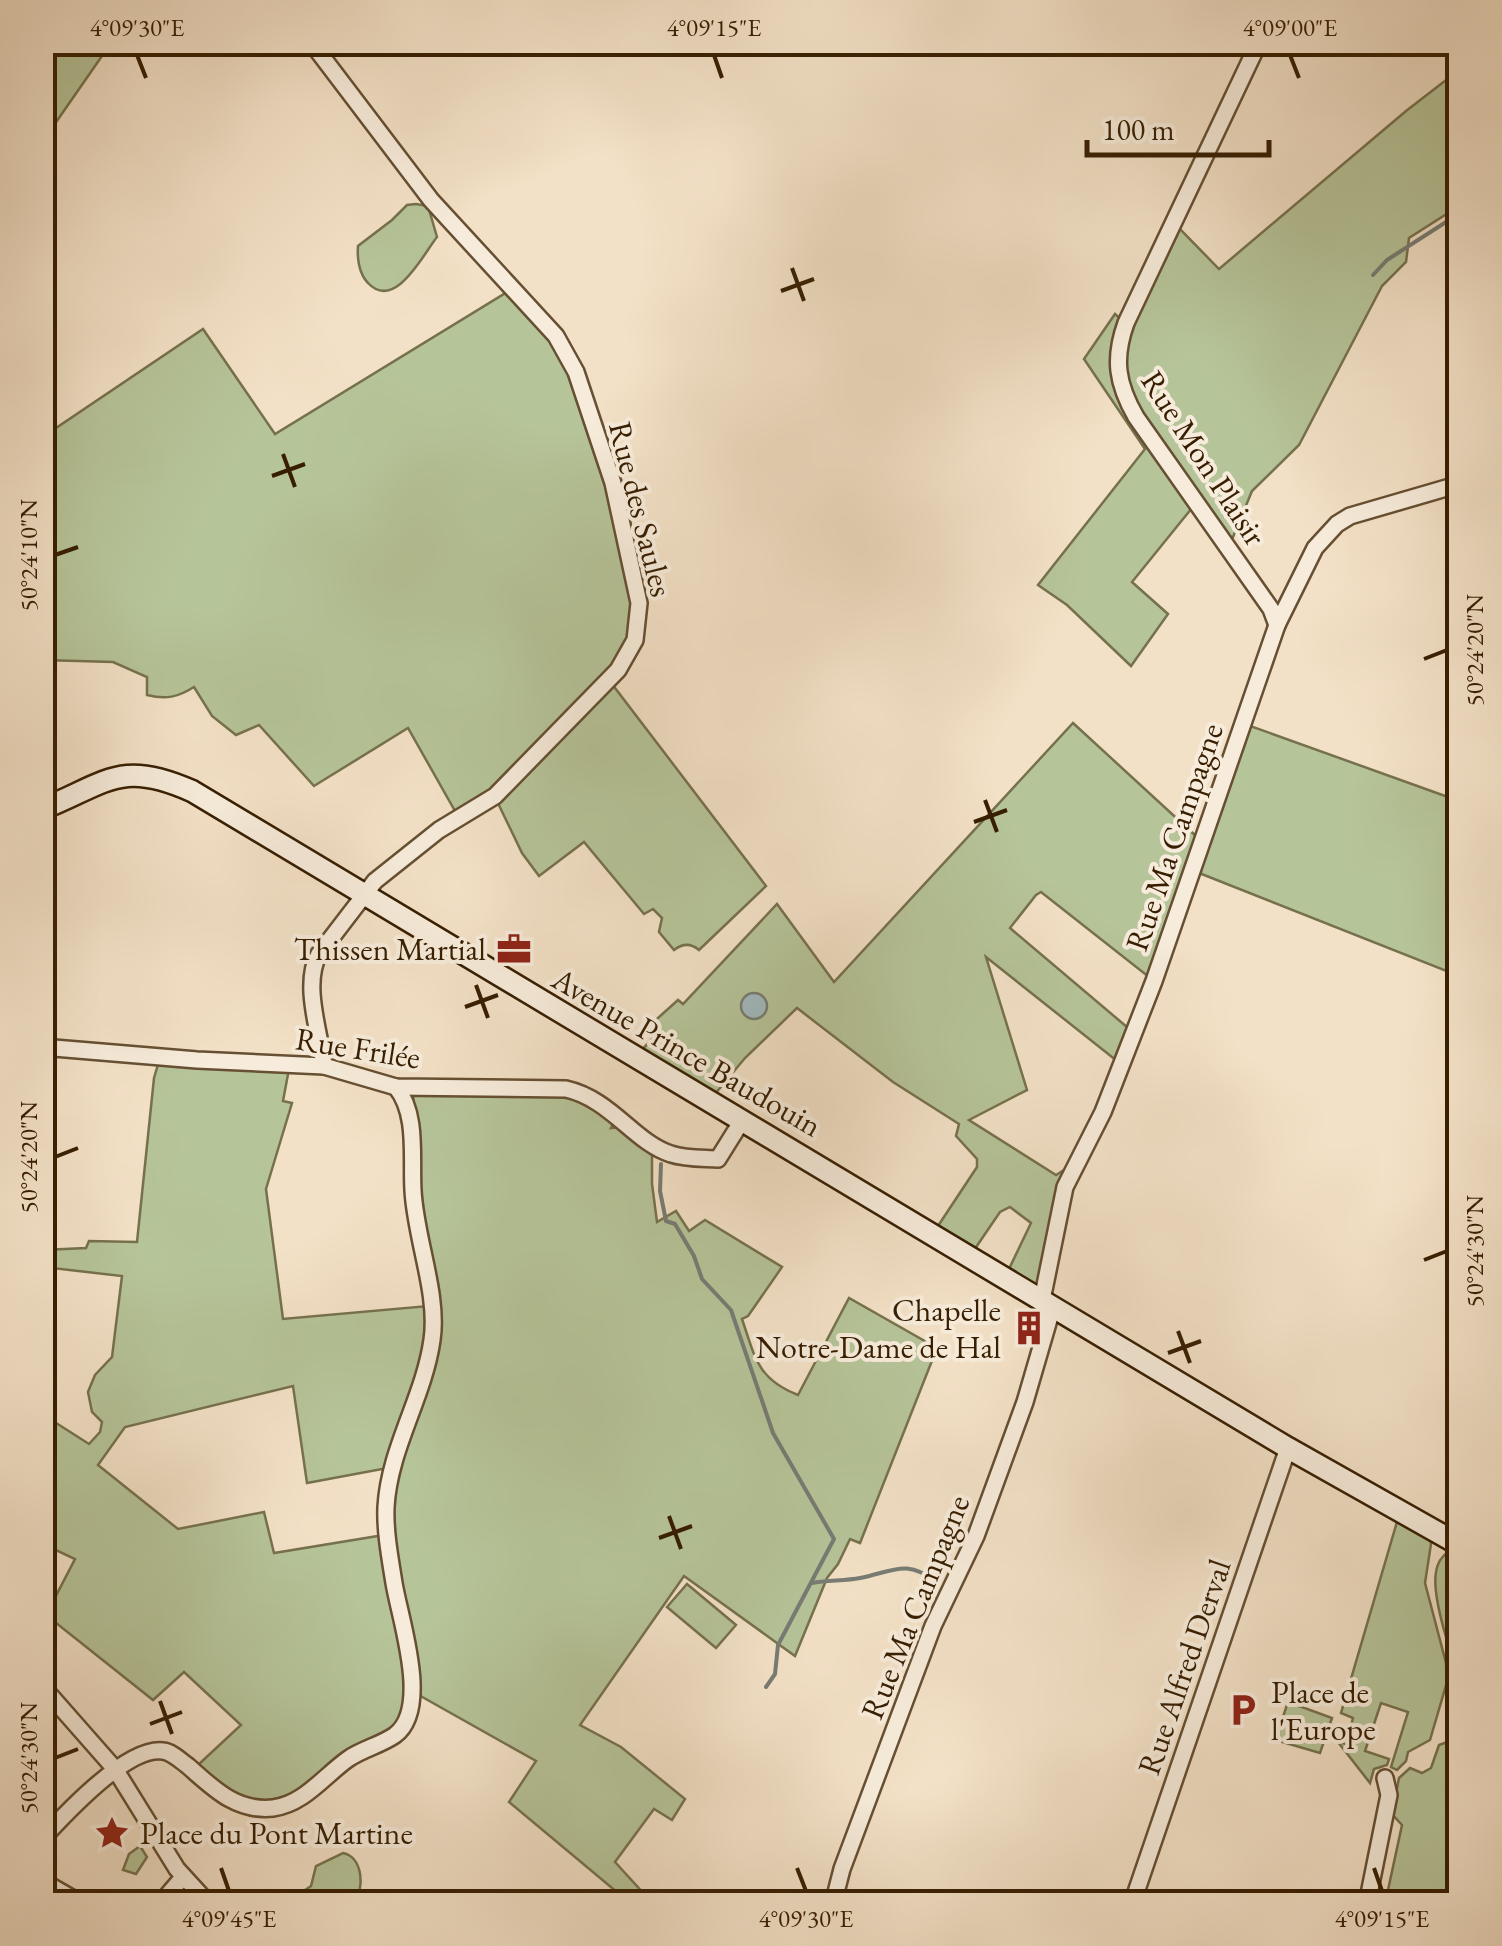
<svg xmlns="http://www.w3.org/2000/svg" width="1502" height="1946" viewBox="0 0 1502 1946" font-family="'EB Garamond',serif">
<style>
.green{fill:#b6c499;stroke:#76714d;stroke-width:2.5}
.water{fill:#a1bbc0;stroke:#777c74;stroke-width:2.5}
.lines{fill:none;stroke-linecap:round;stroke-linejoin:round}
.stream{stroke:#777c74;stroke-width:4}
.street-casing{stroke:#664f32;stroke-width:20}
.secondary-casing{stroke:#371e01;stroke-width:25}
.street{stroke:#f7ecdb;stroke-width:15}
.secondary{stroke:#f7ecdb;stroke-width:20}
.ticks{fill:none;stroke:#371e01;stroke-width:4}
.labels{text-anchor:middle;stroke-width:8;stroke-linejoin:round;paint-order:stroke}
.street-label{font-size:32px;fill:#371e01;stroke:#f7ecdb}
.poi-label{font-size:32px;fill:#371e01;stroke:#f7ecdb;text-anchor:end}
.neatline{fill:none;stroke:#371e01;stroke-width:4}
.ticks-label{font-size:25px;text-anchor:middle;fill:#371e01}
</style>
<rect width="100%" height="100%" fill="#f3e1c7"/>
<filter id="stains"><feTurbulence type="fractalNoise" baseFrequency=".002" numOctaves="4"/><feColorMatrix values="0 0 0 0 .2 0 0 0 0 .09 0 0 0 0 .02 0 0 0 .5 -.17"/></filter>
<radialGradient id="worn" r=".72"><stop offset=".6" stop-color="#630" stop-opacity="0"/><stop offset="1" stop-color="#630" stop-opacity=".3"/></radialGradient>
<!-- green -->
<g class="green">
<polygon points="42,43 111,43 43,141 42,141"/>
<polygon points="1459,70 1459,206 1409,238 1406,262 1382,286 1299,445 1252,491 1233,537 1226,545 1196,503 1132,582 1168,614 1131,666 1067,605 1038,585 1145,449 1084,359 1115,314 1125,323 1173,222 1219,269 1406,111"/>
<path d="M416 204 428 206 437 237C424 253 395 312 368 283 359 274 357 258 358 246L392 220 407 205Z"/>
<path d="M512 289 556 336 613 483 639 622 609 680 766 886 699 950C691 943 683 943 674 950L659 932 662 918 653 909 644 914 584 842 539 876 522 853 495 797 459 818 408 728 314 786 259 725 236 735 212 716 194 687C178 697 166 700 147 695V677L113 662 43 660 42 422 50 432 203 329 275 434Z"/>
<polygon points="1073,723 1197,837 1242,723 1459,801 1459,976 1194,871 1154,981 1041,892 1036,895 1010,928 1134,1033 1122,1065 986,957 1027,1090 969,1120 1056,1175 1077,1162 1042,1300 1009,1269 1031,1223 1010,1207 1000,1212 970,1256 938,1237 938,1226 977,1167 977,1159 956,1136 959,1124 893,1082 797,1008 745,1058 710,1100 636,1056 653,1038 648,1027 678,1000 683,1004 777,904 834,982"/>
<path d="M159 1061 289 1069 283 1101 292 1103 266 1189 283 1319 428 1306 431 1326 390 1471 382 1469 307 1483 293 1386 125 1427 98 1465 178 1529 264 1512 274 1553 384 1535 409 1685 398 1727C358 1753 282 1820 232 1797 220 1792 208 1774 198 1765L241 1725 184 1672 153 1700 46 1615 75 1559 43 1544 42 1414 89 1444 100 1432 102 1422 92 1412 88 1392 95 1375 112 1357 122 1276 43 1267V1250L86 1248 89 1241 137 1242 154 1078Z"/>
<path d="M413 1093 561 1094 584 1100 615 1121 611 1128 622 1127 652 1149V1184L657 1222 676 1211 689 1231 705 1220 782 1267 748 1316 742 1319C755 1357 757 1379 798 1395L849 1298 937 1348 860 1543 850 1539 838 1564 827 1578 795 1656 684 1576 580 1725 621 1747 685 1799 672 1820 654 1809 615 1862 645 1895 630 1903 509 1802 536 1761 417 1694 390 1509 395 1472 430 1366Z"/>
<polygon points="1399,1515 1429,1533 1431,1544 1425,1583 1446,1663 1447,1682 1430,1740 1408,1752 1406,1761 1397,1770 1391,1767 1408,1712 1381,1703 1365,1751 1389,1759 1387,1765 1374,1769 1370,1783 1338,1742 1346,1744 1353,1718 1341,1713"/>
<path d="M1456 1548 1459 1549V1669C1448 1651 1432 1594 1436 1572 1438 1559 1445 1553 1456 1548Z"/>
<polygon points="687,1584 736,1625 716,1648 667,1607"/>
<polygon points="1288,1702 1332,1718 1320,1753 1275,1740"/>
<polygon points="1459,1715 1459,1903 1385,1904 1402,1825 1392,1814 1399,1778 1410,1768 1422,1773 1431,1768 1439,1745 1453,1740"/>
<polygon points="140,1846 147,1857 136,1874 123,1870 129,1854"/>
<path d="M343 1853C363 1857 365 1889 354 1903H286L311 1886 316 1866Z"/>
</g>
<!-- water -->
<circle class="water" cx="754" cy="1006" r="13"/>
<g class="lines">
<!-- stream -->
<g class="stream">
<polyline points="1373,275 1387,260 1460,213"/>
<polyline points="661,1164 660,1191 666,1221 675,1224 694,1256 702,1279 731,1310 773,1433 834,1539 778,1645 775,1674 766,1687"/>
<path d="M812 1583C828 1580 845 1581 860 1578 891 1572 908 1558 935 1582"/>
</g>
<!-- street casing -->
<g class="street-casing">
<g id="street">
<path d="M311 42 431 200 556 336 576 372 613 483 639 603 635 640 618 670 495 796 439 830 375 881 319 954C302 984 320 1033 324 1066"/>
<path d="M1259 42 1126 323C1113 359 1117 384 1136 417L1271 609 1277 625"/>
<path d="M42 1047 197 1060 324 1066 396 1087 566 1089C611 1099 635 1143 671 1154 686 1159 703 1158 718 1159L743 1119"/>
<polyline points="1042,1300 1065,1187 1103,1112 1154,981 1277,625 1315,548 1337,524 1350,516 1460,484"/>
<polyline points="42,1686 115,1769 177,1869 209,1904"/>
<path d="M43 1838C65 1814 128 1746 163 1751 172 1752 181 1761 188 1766 213 1788 236 1812 273 1808 304 1804 324 1776 348 1759 362 1749 381 1745 395 1735 431 1708 400 1620 394 1583 390 1558 385 1532 386 1507 389 1449 424 1397 432 1340 439 1294 415 1237 413 1190 411 1157 418 1114 396 1087"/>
<polyline points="42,1881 82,1904"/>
<polyline points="160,1904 183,1877"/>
<polyline points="833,1904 842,1869 933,1626 976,1536 1025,1402 1053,1306"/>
<polyline points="1132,1904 1288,1448"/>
<polyline points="1367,1904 1389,1795 1385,1778"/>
</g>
</g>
<!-- secondary casing -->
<g class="secondary-casing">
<path id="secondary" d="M42 809C107 783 120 759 192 791L1288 1448 1460 1545"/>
</g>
<!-- street -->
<use href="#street" class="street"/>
<!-- secondary -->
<use href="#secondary" class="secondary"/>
</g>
<!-- ticks -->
<path class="ticks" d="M137 55 146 78M714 55 722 78M1290 55 1299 78M792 268 804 301M781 291 814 279M283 454 295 487M272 476 305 464M55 555 78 547M1424 659 1447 650M985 800 997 832M974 822 1007 810M476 985 488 1018M465 1007 498 995M55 1157 78 1148M1424 1260 1447 1251M1178 1331 1190 1363M1168 1353 1201 1341M669 1516 681 1549M659 1538 692 1526M160 1701 172 1734M150 1724 182 1712M55 1758 78 1749M221 1868 229 1891M797 1868 806 1891M1374 1868 1382 1891"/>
<!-- icons -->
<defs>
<g id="office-bare" transform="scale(2.7)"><path d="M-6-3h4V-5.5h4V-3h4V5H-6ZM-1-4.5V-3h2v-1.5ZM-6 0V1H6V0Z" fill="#8f2418" stroke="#f7ecdb" stroke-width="2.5" paint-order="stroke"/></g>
<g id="building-bare" transform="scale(2.7)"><path d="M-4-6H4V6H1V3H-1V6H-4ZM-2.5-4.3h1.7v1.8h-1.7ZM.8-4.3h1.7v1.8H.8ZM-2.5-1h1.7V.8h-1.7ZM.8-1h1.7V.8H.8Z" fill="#8f2418" stroke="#f7ecdb" stroke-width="2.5" paint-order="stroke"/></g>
<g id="parking-bare" transform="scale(2.7)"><path d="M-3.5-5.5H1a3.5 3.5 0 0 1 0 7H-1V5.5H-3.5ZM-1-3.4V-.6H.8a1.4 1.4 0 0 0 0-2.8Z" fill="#8f2418" stroke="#f7ecdb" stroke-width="2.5" paint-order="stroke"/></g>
<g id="sight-bare" transform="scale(2.7)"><path d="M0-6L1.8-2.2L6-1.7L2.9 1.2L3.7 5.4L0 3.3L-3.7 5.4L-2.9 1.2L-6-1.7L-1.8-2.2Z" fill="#8f2418" stroke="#f7ecdb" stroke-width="2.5" paint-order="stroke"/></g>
</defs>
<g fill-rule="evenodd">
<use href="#office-bare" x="514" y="949"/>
<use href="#building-bare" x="1029" y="1328"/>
<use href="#parking-bare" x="1243" y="1710"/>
<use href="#sight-bare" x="112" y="1833"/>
</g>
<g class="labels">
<!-- street labels -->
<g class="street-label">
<text transform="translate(1204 458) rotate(57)" y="11">Rue Mon Plaisir</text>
<text transform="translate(641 509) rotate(76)" y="11">Rue des Saules</text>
<text transform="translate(1174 837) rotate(-71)" y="11">Rue Ma Campagne</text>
<text transform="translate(358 1048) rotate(9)" y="11">Rue Frilée</text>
<text transform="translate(687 1052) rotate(30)" y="11">Avenue Prince Baudouin</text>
<text transform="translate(915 1607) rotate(-68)" y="11">Rue Ma Campagne</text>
<text transform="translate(1184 1667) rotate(-71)" y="11">Rue Alfred Derval</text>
</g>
<!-- poi labels -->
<g class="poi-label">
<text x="486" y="960">Thissen Martial</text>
<text x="1001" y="1321">Chapelle<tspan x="1001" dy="37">Notre-Dame de Hal</tspan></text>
<text x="1271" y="1703" text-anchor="start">Place de<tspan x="1271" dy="37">l'Europe</tspan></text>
<text x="140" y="1844" text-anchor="start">Place du Pont Martine</text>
</g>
</g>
<!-- margin -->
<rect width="1502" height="1946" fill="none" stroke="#f3e1c7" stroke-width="110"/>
<!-- scale -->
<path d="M1087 140v15h182v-15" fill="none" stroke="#371e01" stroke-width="5"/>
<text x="1102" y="140" font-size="30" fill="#371e01" stroke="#f7ecdb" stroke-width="8" paint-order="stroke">100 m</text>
<rect x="55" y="55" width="1392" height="1836" class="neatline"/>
<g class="ticks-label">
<text x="137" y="36">4°09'30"E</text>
<text x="714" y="36">4°09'15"E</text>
<text x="1290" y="36">4°09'00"E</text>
<text transform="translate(28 555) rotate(-90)" y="9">50°24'10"N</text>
<text transform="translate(1474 650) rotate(-90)" y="9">50°24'20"N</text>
<text transform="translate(28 1157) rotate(-90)" y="9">50°24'20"N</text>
<text transform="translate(1474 1251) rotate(-90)" y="9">50°24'30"N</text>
<text transform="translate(28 1758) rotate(-90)" y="9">50°24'30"N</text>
<text x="229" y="1927">4°09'45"E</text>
<text x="806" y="1927">4°09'30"E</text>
<text x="1382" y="1927">4°09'15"E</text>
</g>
<rect width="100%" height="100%" filter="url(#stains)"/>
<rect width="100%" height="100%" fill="url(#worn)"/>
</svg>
